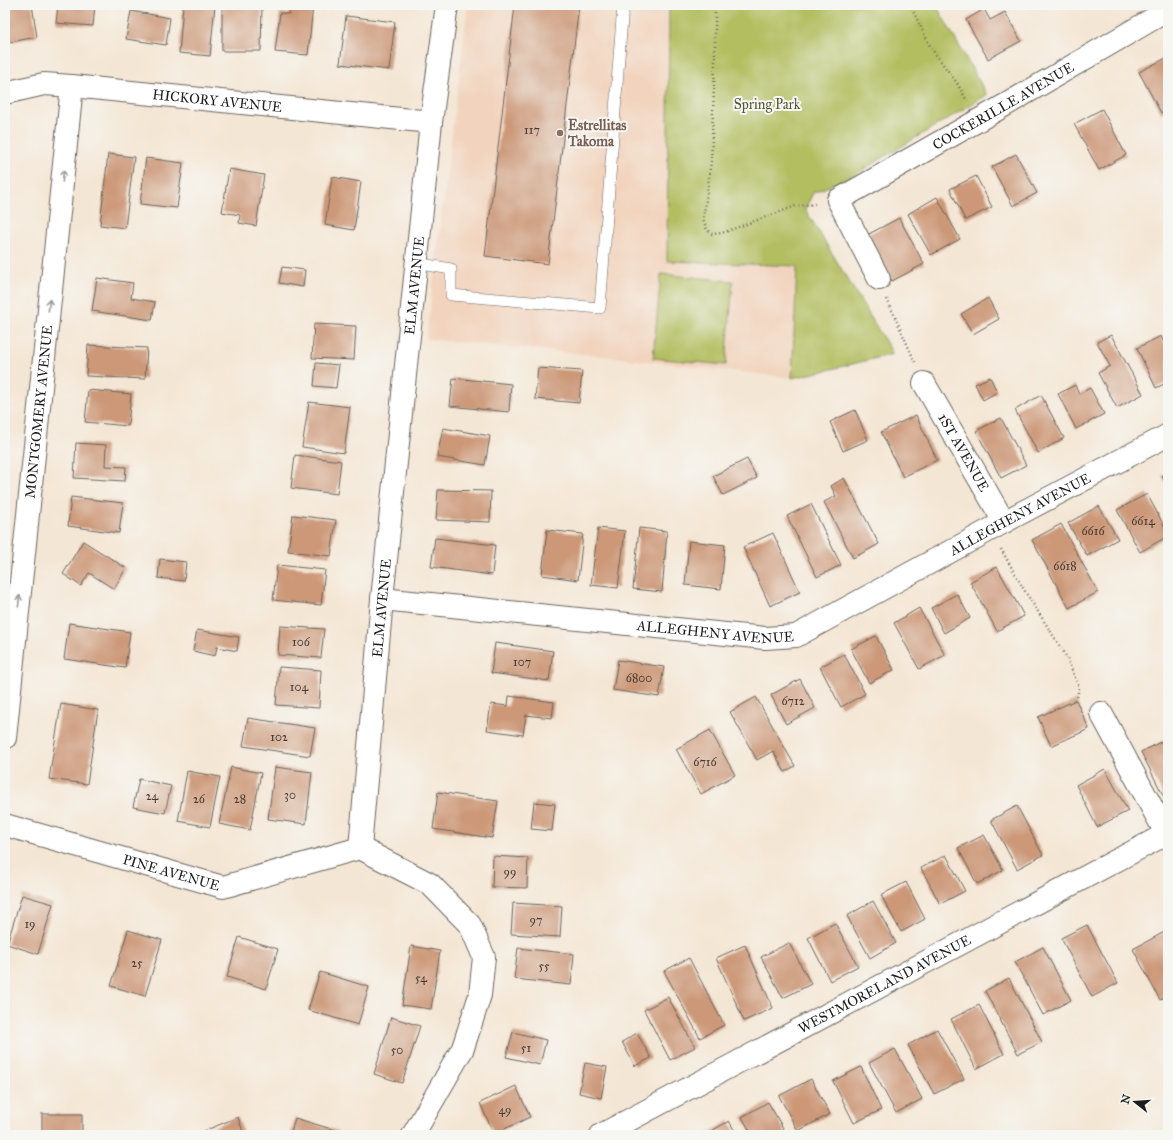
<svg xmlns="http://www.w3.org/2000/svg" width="1173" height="1140" viewBox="0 0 1173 1140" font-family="'IM FELL Great Primer',serif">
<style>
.built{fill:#f2d4be}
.green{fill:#b2be60;stroke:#676d3e}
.building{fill:#cc9878}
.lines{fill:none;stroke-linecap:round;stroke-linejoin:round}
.service-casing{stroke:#68635c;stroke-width:12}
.minor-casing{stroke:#68635c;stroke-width:24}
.path{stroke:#68635c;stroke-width:2.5;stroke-dasharray:1 3;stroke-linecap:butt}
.service{stroke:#fff;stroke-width:11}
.minor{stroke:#fff;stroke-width:22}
.oneway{stroke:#999}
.education-dot{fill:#8d6e63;stroke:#f6f6f2;stroke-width:1.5}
.labels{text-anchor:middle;stroke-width:4;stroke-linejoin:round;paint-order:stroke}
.number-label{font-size:12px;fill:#483b33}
.street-label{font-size:14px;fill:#1c1c1c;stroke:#f6f6f2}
.park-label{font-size:14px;fill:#505534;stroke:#f6f6f2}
.education-label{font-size:14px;font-weight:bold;fill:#785e54;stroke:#f6f6f2;text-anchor:start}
</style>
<rect width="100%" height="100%" fill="#f6f6f2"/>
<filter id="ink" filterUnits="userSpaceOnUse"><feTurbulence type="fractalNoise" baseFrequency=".025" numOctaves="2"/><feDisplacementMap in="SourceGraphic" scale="8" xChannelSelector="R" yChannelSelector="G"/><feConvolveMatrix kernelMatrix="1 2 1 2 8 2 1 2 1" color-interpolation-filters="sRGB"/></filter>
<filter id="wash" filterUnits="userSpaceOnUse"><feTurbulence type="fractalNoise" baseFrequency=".012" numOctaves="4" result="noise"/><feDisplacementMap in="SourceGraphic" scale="16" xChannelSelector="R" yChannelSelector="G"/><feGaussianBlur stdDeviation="0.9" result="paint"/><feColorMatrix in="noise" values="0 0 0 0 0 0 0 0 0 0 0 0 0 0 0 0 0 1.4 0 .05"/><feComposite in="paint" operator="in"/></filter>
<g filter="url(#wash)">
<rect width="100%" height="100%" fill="#f4e6d4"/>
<!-- built -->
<polygon class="built" points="468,5 669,5 667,260 797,266 792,378 593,355 426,339"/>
<!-- green -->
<g class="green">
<polygon points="669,5 936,5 987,95 856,174 813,193 805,209 893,354 832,369 792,378 797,266 667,261"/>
<polygon points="661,274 733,281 726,365 653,358"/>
</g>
<g id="blocks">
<!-- building -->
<g class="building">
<polygon points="5,5 32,5 37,37 5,43"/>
<polygon points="58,5 95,5 93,26 56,23"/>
<polygon points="183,5 215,5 210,56 179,53"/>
<polygon points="222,5 262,5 261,51 222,51"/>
<polygon points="290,5 313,5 308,55 275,52 280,13 289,14"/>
<polygon points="515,5 579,5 548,264 485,256"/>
<polygon points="984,9 990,20 1005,12 1021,41 988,59 966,20"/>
<polygon points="131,11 170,18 166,45 126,39"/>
<polygon points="346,16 395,22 389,70 340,64"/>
<polygon points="1168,57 1168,109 1161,113 1139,72"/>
<polygon points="1102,109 1126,155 1099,170 1074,124"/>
<polygon points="108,154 134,157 125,228 100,225"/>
<polygon points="1016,154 1037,193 1013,206 992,167"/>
<polygon points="146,158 183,163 177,208 140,204"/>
<polygon points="5,162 9,163 6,179 5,179"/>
<polygon points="229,169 264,175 256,226 239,223 240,215 222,212"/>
<polygon points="976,176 992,207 965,220 950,189"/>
<polygon points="332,177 361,182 354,230 325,225"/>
<polygon points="937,197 960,239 931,255 908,214"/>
<polygon points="899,218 924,264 892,281 867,235"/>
<polygon points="282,267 305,270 303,287 279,283"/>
<polygon points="97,278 133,283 131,298 155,302 152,320 92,311"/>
<polygon points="988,298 999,319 973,334 961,314"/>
<polygon points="314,324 356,326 354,360 312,358"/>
<polygon points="1111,335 1143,394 1117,408 1098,373 1110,366 1097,342"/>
<polygon points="1161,336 1168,351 1168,382 1156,388 1137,348"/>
<polygon points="88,345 147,348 145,379 86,376"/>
<polygon points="316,363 339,365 336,388 314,386"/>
<polygon points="538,368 582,371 579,403 535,399"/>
<polygon points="990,377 997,392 983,400 975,384"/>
<polygon points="453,378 511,384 509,412 450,406"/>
<polygon points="1075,385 1079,394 1090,388 1104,414 1076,429 1058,394"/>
<polygon points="88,390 131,394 128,426 85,422"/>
<polygon points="1041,395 1064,438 1038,453 1015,410"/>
<polygon points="309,402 350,407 344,453 302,447"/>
<polygon points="855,410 868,440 843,451 830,422"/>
<polygon points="916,415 937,460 903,477 881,432"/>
<polygon points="1001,418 1026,465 1001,478 976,431"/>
<polygon points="443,428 490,436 485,465 437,457"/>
<polygon points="76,443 106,445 105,466 126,467 125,481 74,478"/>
<polygon points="295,455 341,461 337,494 291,488"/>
<polygon points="747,459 757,478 723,495 713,476"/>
<polygon points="1168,472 1168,487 1162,476"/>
<polygon points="844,478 879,544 853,558 824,502 836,496 831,486"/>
<polygon points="438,490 491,491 490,522 436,520"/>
<polygon points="1147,494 1168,533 1168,536 1140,552 1117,510"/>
<polygon points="71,497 123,503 119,533 68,526"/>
<polygon points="811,504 841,565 817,577 787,516"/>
<polygon points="1099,506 1118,539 1087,556 1068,523"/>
<polygon points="293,515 336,520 331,556 288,551"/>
<polygon points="1061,524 1098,592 1069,608 1032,540"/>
<polygon points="598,528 625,531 618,588 591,585"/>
<polygon points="639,528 667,531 662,592 633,589"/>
<polygon points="547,530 583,534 578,580 542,575"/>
<polygon points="773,533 800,592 770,606 743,547"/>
<polygon points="435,538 495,545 492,575 431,567"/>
<polygon points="83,541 126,568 114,589 89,573 81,586 63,574"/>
<polygon points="689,541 725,545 721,589 685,585"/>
<polygon points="160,559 186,562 184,581 158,578"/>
<polygon points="277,565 325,570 321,605 273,600"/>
<polygon points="997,567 1024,616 997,631 970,582"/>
<polygon points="957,594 970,618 944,633 931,608"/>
<polygon points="919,608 945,655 919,669 894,623"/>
<polygon points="69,623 130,632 125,668 64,659"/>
<polygon points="280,626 324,629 321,658 278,655"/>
<polygon points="197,630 239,637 237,651 217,647 215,656 193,651"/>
<polygon points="876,636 894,670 869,683 851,649"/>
<polygon points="495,643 553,651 549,681 491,673"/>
<polygon points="844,654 865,694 841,707 820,667"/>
<polygon points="618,660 664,667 659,697 613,690"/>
<polygon points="279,667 321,670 319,708 276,705"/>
<polygon points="800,679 815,708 786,724 771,695"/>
<polygon points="509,696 554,702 552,718 526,715 523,735 487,730 491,704 508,706"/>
<polygon points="756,697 795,766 785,772 773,751 757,760 730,712"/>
<polygon points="1076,700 1089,729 1051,746 1038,717"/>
<polygon points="61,704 98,710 87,784 49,779"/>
<polygon points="248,718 315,728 310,756 243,746"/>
<polygon points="710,730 735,775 701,794 676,749"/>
<polygon points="1168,738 1168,795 1164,797 1141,752"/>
<polygon points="231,767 261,773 250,830 219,824"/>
<polygon points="275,767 312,772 306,824 268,819"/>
<polygon points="1105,769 1128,811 1097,827 1076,785"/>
<polygon points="187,771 220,777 210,827 178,821"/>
<polygon points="139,779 171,786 165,813 133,807"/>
<polygon points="438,792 498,801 492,838 433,829"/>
<polygon points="534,802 555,804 552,831 531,829"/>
<polygon points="1017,806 1043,855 1017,869 991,820"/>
<polygon points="984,835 1003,870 977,884 958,848"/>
<polygon points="946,855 965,891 940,904 921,868"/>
<polygon points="493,856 528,858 527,888 492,887"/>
<polygon points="906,882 925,919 901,932 881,895"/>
<polygon points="22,895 53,904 38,954 7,944"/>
<polygon points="873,901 896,943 870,958 847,916"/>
<polygon points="513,903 562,906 560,937 511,934"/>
<polygon points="835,923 858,966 830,981 808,938"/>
<polygon points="1087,925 1118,983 1092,997 1061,938"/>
<polygon points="128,930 162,940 145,996 111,986"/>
<polygon points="1168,930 1168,995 1160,1000 1133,949"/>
<polygon points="239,937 278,949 266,989 227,977"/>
<polygon points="789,943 811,984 783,998 761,957"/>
<polygon points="745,945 773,1008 744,1021 716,958"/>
<polygon points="411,946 440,951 431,1009 402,1005"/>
<polygon points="1043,947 1071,1000 1043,1015 1015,962"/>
<polygon points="518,948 574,954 571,985 514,979"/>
<polygon points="689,958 724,1025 700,1038 664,971"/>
<polygon points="320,972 369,987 358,1025 308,1010"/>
<polygon points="1009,978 1042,1042 1018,1054 985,991"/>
<polygon points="668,997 695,1047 670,1060 644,1010"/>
<polygon points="979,1005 1004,1054 976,1069 951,1019"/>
<polygon points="391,1017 420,1026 402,1083 374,1074"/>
<polygon points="937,1029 964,1079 934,1094 908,1045"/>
<polygon points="513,1032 546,1040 540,1065 506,1057"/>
<polygon points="637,1033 651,1058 635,1066 622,1042"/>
<polygon points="895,1049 922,1099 896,1113 869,1063"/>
<polygon points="585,1063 607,1067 601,1098 579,1093"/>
<polygon points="861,1067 881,1110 854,1123 833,1081"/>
<polygon points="811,1079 830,1114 798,1131 779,1096"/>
<polygon points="516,1086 530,1117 494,1134 480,1103"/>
<polygon points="768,1102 787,1135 752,1135 742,1117"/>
<rect x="42" y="1114" width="40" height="21"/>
<polygon points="238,1117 244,1135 205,1135 204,1131"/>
<polygon points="295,1118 338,1131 337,1135 290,1135"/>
<polygon points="729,1121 737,1135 704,1135"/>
</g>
</g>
</g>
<g filter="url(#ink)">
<use href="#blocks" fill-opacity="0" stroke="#68635c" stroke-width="1"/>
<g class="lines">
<!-- service casing -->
<g class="service-casing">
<polyline id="service" points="416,263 451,269 451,295 600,308 623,5"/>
</g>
<!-- minor casing -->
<g class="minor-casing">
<g id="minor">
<path id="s1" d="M5 93 44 84 72 86 431 122"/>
<path id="s2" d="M879 279 838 200 1007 104 1168 10"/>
<path id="s3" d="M924 383 1004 522"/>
<path id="s4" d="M382 599 765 638 796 636 1004 522 1168 435"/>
<polyline points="1101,713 1168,837"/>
<path id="s5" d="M5 738 72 86"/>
<path id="s6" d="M5 825 223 887 360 848"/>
<path id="s7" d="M360 848 382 599 431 122 447 5"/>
<polyline points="360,848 430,884 470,925 484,957 480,995 463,1048 413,1135"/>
<path id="s8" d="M601 1135 1168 833"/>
</g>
</g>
<!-- path -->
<g class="path">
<polyline points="715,5 715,62 711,162 706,200 703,219 707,230 712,234 722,233 796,206 815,204"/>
<polyline points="910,5 931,48 957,83 967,101"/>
<polyline points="887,299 915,362"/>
<polyline points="1001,549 1026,593 1065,654 1079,687 1077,698"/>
</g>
<!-- service -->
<use href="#service" class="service"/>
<!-- minor -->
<use href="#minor" class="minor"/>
</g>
<!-- one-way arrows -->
<defs><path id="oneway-shaft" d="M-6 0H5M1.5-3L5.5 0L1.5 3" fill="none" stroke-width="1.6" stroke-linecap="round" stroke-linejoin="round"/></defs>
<g class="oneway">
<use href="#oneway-shaft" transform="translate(63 176) rotate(-84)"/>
<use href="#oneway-shaft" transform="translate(49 305) rotate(-84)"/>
<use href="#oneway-shaft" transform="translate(19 601) rotate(-84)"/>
</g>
</g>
<!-- markers -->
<circle class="education-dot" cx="560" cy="133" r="4"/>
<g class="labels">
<!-- number labels -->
<g class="number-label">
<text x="532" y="134">117</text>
<text x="1143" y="525">6614</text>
<text x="1093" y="535">6616</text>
<text x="1065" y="570">6618</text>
<text x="301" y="646">106</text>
<text x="522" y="666">107</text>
<text x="639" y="682">6800</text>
<text x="299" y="691">104</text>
<text x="793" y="705">6712</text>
<text x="279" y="741">102</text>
<text x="705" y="766">6716</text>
<text x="290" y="799">30</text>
<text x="152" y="800">24</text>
<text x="199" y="803">26</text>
<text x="240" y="803">28</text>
<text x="510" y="876">99</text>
<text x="536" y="924">97</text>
<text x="30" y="928">19</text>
<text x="137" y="967">25</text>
<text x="544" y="970">55</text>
<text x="421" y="982">54</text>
<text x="526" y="1052">51</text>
<text x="397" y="1054">50</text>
<text x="505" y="1114">49</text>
</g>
<!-- street labels -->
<g class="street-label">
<text dy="5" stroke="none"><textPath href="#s1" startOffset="214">HICKORY AVENUE</textPath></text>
<text dy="5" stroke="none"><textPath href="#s2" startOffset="279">COCKERILLE AVENUE</textPath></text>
<text dy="5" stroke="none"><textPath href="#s7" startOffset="565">ELM AVENUE</textPath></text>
<text dy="5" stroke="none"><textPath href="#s5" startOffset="328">MONTGOMERY AVENUE</textPath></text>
<text dy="5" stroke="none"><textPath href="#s3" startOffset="80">1ST AVENUE</textPath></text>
<text dy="5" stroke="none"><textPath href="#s4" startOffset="671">ALLEGHENY AVENUE</textPath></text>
<text dy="5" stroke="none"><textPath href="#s7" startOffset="241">ELM AVENUE</textPath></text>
<text dy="5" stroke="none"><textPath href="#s4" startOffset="335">ALLEGHENY AVENUE</textPath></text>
<text dy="5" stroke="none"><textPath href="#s6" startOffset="173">PINE AVENUE</textPath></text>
<text dy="5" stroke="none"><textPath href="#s8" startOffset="321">WESTMORELAND AVENUE</textPath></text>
</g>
<!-- park labels -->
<g class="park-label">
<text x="767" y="109">Spring Park</text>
</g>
<!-- education labels -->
<g class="education-label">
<text x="568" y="130">Estrellitas<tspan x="568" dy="16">Takoma</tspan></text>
</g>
</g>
<!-- margin -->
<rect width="1173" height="1140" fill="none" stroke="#f6f6f2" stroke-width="20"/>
<!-- north arrow -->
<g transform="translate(1135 1102) rotate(287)" stroke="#f6f6f2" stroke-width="3" paint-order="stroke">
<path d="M0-3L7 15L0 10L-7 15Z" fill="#1c1c1c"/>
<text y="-6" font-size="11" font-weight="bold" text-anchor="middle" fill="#1c1c1c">N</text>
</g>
</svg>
